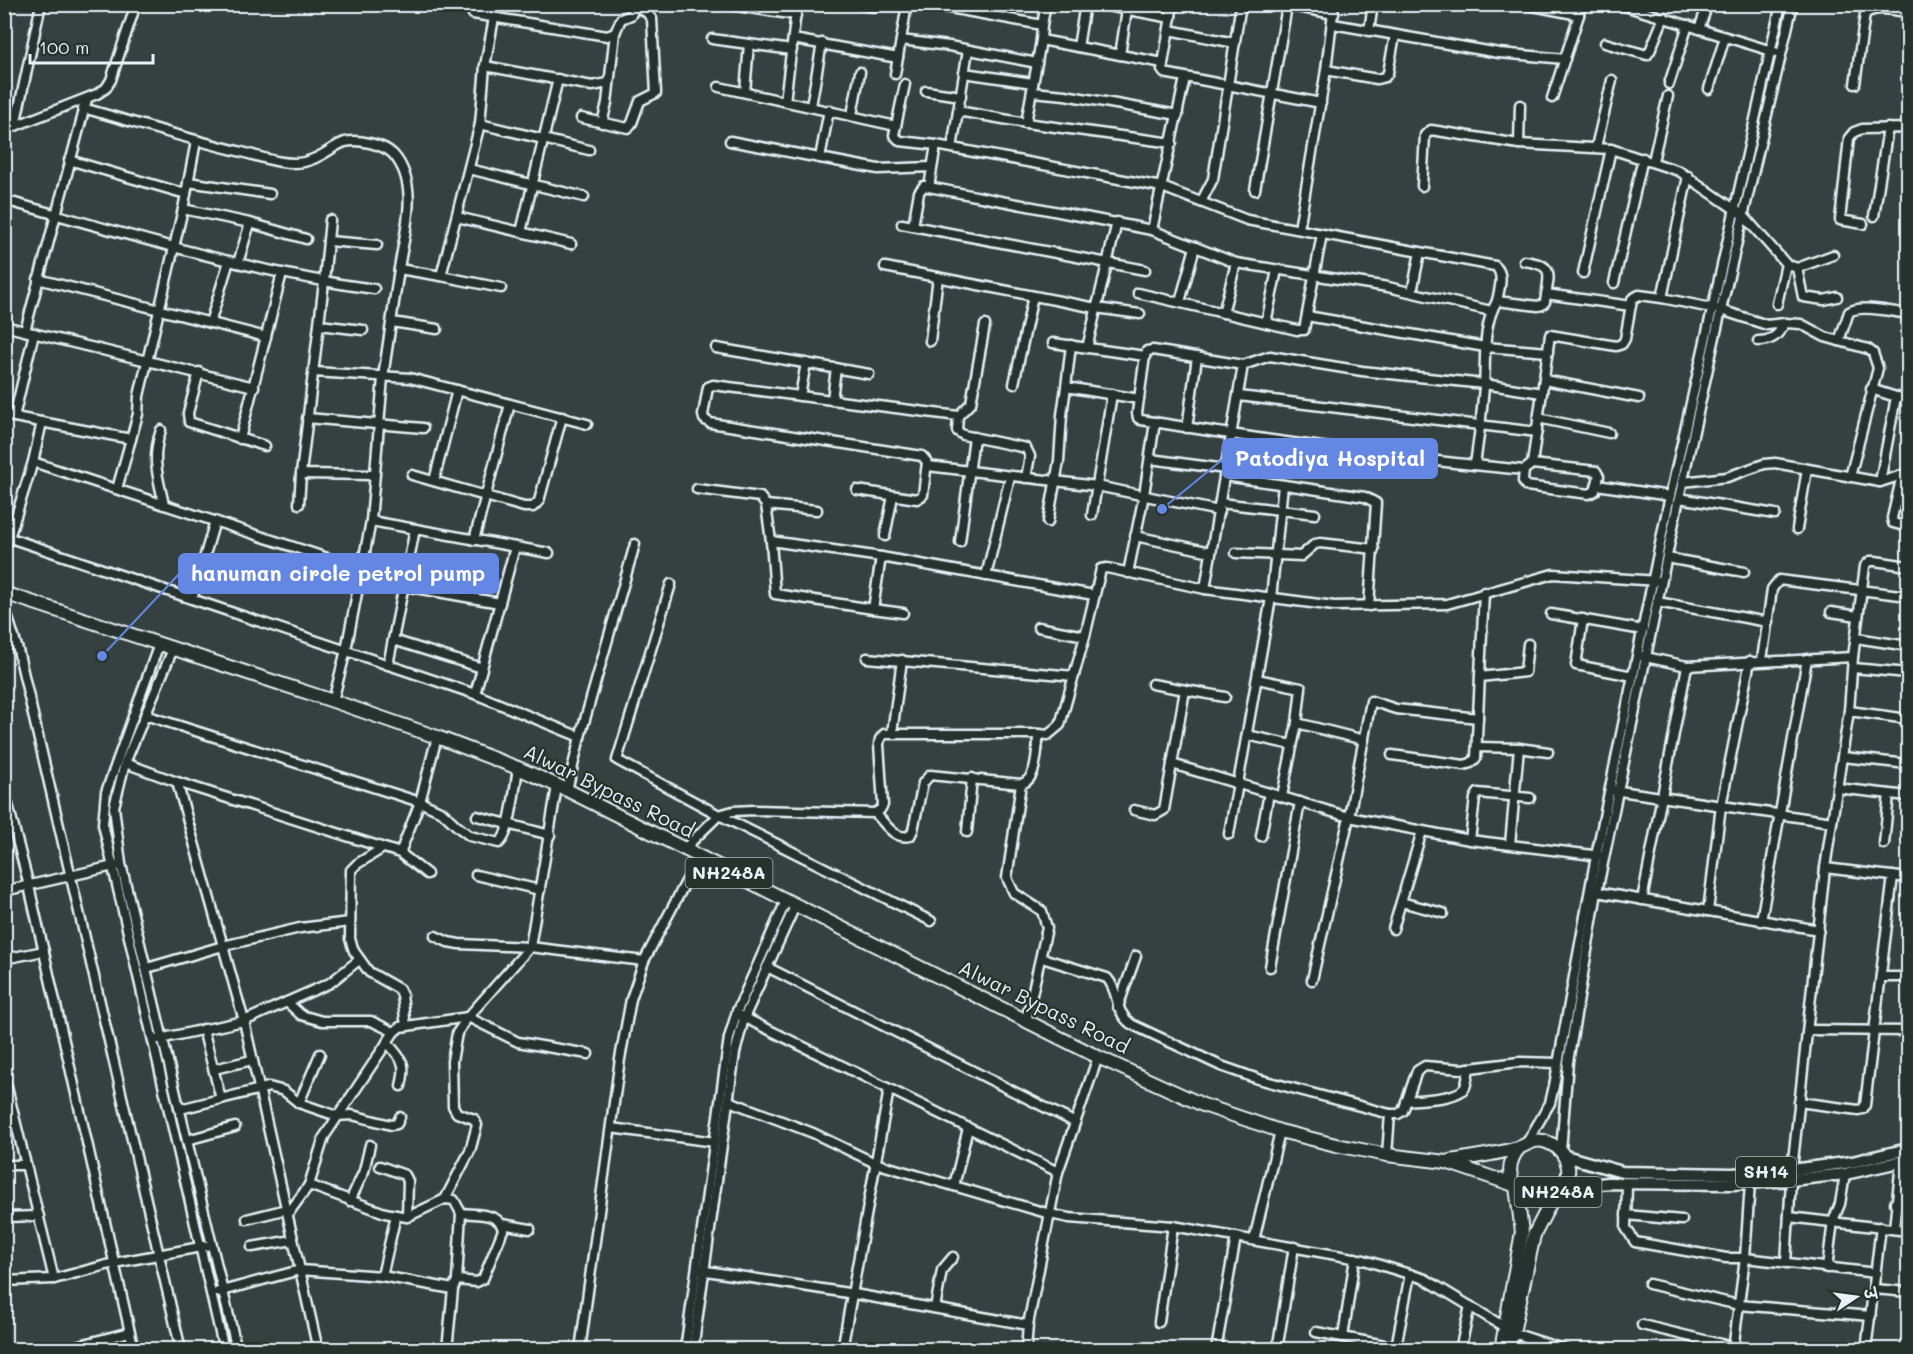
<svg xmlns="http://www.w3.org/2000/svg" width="1913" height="1354" viewBox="0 0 1913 1354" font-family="Mali,'Playpen Sans Deva',sans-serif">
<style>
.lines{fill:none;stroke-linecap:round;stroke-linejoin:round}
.minor-casing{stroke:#e8f1f8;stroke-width:13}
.major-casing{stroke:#e8f1f8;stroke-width:15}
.highway-casing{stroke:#e8f1f8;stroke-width:16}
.minor{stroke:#26332d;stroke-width:8}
.major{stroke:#26332d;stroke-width:10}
.highway{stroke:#26332d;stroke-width:12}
.labels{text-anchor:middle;stroke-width:4.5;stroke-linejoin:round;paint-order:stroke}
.shield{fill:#26332d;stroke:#aeb8bb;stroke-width:1.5}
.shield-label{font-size:18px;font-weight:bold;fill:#e8f1f8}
.street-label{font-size:20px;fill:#e8f1f8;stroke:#26332d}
.leader{fill:none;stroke:#6487e3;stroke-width:2}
.callout-dot{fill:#6487e3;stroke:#26332d;stroke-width:2}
.callout{fill:#6487e3;stroke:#6487e3;stroke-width:2}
.callout-label{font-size:21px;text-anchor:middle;font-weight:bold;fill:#fff}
</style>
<rect width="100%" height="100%" fill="#354040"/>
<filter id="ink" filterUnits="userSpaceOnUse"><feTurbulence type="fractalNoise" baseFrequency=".0167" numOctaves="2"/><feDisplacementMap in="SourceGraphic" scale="12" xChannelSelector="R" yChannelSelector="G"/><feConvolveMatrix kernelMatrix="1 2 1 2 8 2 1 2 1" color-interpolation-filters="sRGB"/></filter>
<g filter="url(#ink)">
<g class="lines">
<!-- minor casing -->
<g class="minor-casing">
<g id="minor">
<polyline points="723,4 796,15"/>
<polyline points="858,4 875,7"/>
<polyline points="907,4 901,40 949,46 1037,63 1041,40"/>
<polyline points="928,4 1042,25 1041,40 1163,63"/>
<polyline points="1097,4 1171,18"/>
<polyline points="1173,4 1162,70 1164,73 1321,103"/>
<polyline points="1281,4 1334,14"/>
<polyline points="1523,4 1579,15"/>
<polyline points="1618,4 1775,52"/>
<polyline points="473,14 607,36 615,33 621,19 631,15 636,4"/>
<polyline points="1333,24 1499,53 1565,59"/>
<polyline points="1042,25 1046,4"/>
<polyline points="1699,29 1708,4"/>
<polyline points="1169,30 1235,43"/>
<polyline points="1369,31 1373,4"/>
<polyline points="712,39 792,50"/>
<polyline points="793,39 898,58"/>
<polyline points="1605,43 1647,55 1650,51 1664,17"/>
<polyline points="1078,47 1085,4"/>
<polyline points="1120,55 1127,10"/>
<polyline points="485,66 592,86 608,83"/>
<polyline points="1326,70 1377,79 1385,77 1388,73 1395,35"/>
<polyline points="964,73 1033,83"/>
<polyline points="895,74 901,40"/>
<polyline points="1669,84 1688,25"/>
<path d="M1855 84 1865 14C1875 5 1895 11 1908 12"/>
<path d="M719 87 896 126 894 135 900 141 936 145 1162 187 1247 220 1495 266C1505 274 1499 290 1497 301"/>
<polyline points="1709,89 1725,37"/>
<polyline points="926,91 961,96"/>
<polyline points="745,92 749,44"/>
<polyline points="1032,92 1065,95 1178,115"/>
<polyline points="1552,98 1579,15 1580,4"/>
<polyline points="785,101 797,4"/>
<polyline points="811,106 822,43"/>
<path d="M83 108C136 123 188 139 242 152 262 157 284 166 304 162 323 158 332 146 345 142 358 139 383 144 393 154 421 185 404 233 399 269"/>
<polyline points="958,111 1026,123 1037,63"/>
<polyline points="852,115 860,72"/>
<polyline points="581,118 628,128 632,123 640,101 656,93 652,19 646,12 636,7"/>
<polyline points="602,123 607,103 615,33"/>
<polyline points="1026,123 1172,143"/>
<polyline points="480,124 589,150"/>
<polyline points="4,126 15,126 97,94 106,88 111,80 136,4"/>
<polyline points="15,126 41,4"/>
<polyline points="896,126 905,84"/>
<polyline points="730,141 878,169 932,167"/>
<polyline points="1519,144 1520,105"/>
<polyline points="1596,147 1612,80"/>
<polyline points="952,148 968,50"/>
<polyline points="820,158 829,110"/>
<polyline points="69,160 186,194 183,209"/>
<polyline points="1653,161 1668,96"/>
<polyline points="469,169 584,197"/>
<polyline points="188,182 270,194"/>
<polyline points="1422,186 1425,135 1431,130 1519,144 1611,149 1679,171 1743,215 1786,264 1797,268 1803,297 1824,300 1837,297"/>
<polyline points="929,187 936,145"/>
<polyline points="1255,190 1287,6"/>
<polyline points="186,194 196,141"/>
<path d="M4 200C126 234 249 272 374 289"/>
<polyline points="1201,202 1213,179 1241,4"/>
<polyline points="1874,216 1888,128"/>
<polyline points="457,217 571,244"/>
<polyline points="330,220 324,282 301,474 374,475"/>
<polyline points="902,224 1145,270"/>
<polyline points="1863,224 1840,220 1849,138 1854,132 1862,129 1908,128"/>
<polyline points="913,226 919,192 924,186 929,187 1152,230 1236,263 1388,287 1491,311"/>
<polyline points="1299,229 1326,70 1334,4"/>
<polyline points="1152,230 1185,78"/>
<polyline points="521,232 558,79"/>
<polyline points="328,241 377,245"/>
<polyline points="238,263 250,223"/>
<polyline points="885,267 1096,308 1140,314"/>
<polyline points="1797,268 1833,255"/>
<polyline points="1583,273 1611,149"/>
<polyline points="441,276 501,288"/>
<polyline points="38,279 266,337"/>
<polyline points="1614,283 1643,158"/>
<polyline points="1412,292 1420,252"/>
<polyline points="1138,293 1297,330 1304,330 1322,234"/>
<polyline points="1546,294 1631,306"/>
<polyline points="1662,298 1688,176"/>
<polyline points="1180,302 1195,247"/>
<polyline points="1777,304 1786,264"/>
<polyline points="1223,313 1236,263"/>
<polyline points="1307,316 1485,347 1548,352"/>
<polyline points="392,322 437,329"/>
<polyline points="210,323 229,261"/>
<polyline points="1266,323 1277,270"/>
<polyline points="319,325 363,330"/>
<polyline points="4,326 254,387"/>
<polyline points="25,331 87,99"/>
<polyline points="930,341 938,277"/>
<path d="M1758 341C1773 341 1778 335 1785 323"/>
<path d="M1839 341 1849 312C1860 304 1894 312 1908 314"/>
<polyline points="1053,343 1145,356"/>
<polyline points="716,348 869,374"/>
<polyline points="1087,348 1117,222"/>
<polyline points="199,372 188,413 189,422 265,446"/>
<polyline points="314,372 410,378 587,424"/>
<polyline points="1544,380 1639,398"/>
<polyline points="1014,384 1033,296"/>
<polyline points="1066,387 1071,345"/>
<polyline points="1871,389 1896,397 1908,398"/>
<polyline points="800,396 806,363"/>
<polyline points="1239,396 1537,432"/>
<polyline points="832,400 836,368"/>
<polyline points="4,415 131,439"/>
<polyline points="958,416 971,403 985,325"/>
<polyline points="14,417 34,333"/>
<polyline points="307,418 423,428"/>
<polyline points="1538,418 1609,433"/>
<polyline points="1187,428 1197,357"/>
<path d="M161 430C151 459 158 476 164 505"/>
<polyline points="240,439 282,273"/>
<polyline points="1150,459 1226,469"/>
<polyline points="33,462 361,569"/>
<polyline points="1532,464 1550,335 1616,346 1622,344 1625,339 1632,299 1639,295 1662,298 1721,310 1767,325 1785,323 1801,324 1825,337 1868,349 1873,353 1878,368 1850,477"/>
<path d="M1475 465C1479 439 1482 413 1484 387 1486 359 1482 326 1497 301L1538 306 1542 305 1545 302C1549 274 1556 265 1524 261"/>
<polyline points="928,466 1097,486 1219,511"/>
<path d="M1524 470 1523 481 1526 486 1589 494 1595 491 1599 476 1596 471 1532 464 1524 470C1396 458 1268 441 1141 420L1138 418 1137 413 1145 356 1147 351 1153 350 1243 365 1270 356 1362 371 1484 384 1542 393"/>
<polyline points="412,475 524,507 533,507 539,501 562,417"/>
<polyline points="1902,475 1892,518 1893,523 1908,527"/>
<polyline points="1225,476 1365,497 1376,503 1369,606"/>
<polyline points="434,481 457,390"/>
<polyline points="1683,482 1727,477 1764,464 1775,463 1880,482 1902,475 1908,476"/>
<polyline points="1880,482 1896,397"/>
<polyline points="1597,485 1670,496"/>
<polyline points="117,489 138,414 139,396 183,209 250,223 306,239"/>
<polyline points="697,489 760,497 766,505 771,541 881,557 1094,595"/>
<polyline points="857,490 917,499 923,495 927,462 922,456 710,423 704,419 703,415 708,387 713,385 958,416 957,431 963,435 1026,448 1030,456 1026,478"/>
<polyline points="1679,498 1775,514"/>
<polyline points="1220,503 1315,514"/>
<polyline points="299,504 301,474"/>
<polyline points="766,505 817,510"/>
<polyline points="1092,515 1112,394"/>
<polyline points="371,521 549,553"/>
<polyline points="1048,522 1059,461 1062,415 1066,387 1139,399"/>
<polyline points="1797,529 1807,469"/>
<polyline points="4,536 475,694 580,737"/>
<polyline points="885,536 893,496"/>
<polyline points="1135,536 1211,552"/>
<polyline points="9,538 33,462 42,422"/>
<polyline points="474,540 510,404"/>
<polyline points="771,541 775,594 873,609 881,557"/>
<polyline points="960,542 974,437"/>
<polyline points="1236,553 1301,556 1315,544 1320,543 1374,549"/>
<polyline points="1667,558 1744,572"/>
<polyline points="1128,573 1144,495 1155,422"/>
<polyline points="986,576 1010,477"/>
<polyline points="671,584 617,760 719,815 931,921"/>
<polyline points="404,586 500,603"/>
<polyline points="1205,589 1243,365"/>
<polyline points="192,599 215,521"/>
<polyline points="1657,602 1768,622"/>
<polyline points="4,605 18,650 181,1350"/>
<polyline points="873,609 903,613"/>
<polyline points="1831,612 1858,616"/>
<polyline points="1551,614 1643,630"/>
<polyline points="1583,619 1576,665 1633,676"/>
<polyline points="1038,627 1085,636"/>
<polyline points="1856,638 1908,646"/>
<polyline points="393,640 482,668"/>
<polyline points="159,644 106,792 103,824 224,1350"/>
<polyline points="173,649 125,763 114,807 121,864 237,1350"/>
<polyline points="1641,656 1687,666 1853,657"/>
<polyline points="867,658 1074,676"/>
<polyline points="1762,660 1772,589 1779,580 1908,596"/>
<polyline points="388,665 415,529"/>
<polyline points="1853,668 1908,673"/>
<polyline points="1480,677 1525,672 1528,644"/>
<polyline points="1257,679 1301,688 1297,723 1282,796"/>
<polyline points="1152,684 1225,697"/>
<polyline points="475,694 515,547"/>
<polyline points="333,701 346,650 371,521 383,377 399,269 441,276 480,124 485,66 494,18"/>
<polyline points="1849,711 1908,719"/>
<path d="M145 715 420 802 442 812 458 827 470 836 499 843C511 835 515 784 518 768"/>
<polyline points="1297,723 1364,740"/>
<polyline points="892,733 902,660"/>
<polyline points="1247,735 1292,745"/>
<polyline points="1478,747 1519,748 1548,752"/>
<polyline points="1392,755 1464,765 1471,763 1476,758 1484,592"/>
<polyline points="1843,757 1908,764"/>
<polyline points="125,763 177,782 400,853 427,874"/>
<polyline points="1172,764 1349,817 1470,840 1601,856"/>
<polyline points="177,782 244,1021 318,1350"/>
<polyline points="1837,788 1908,796"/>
<polyline points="4,789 29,886 134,1350"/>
<polyline points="567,790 580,737 635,544"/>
<polyline points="1613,790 1832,822"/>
<polyline points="1134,810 1155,815 1164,810 1185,690"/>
<path d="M875 813C885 823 894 840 910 836L913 830 923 783 930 775 1021 784"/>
<polyline points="477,816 550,835"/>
<polyline points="967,832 972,778"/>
<polyline points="1229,834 1271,598 1283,485"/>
<polyline points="1261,836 1269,793"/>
<polyline points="1470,840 1475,798 1478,793 1530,798"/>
<polyline points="1510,844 1519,748"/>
<polyline points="1884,844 1889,794"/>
<polyline points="383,848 357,864 351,870 350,939 354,951 369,972 399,989 402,995 406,1026"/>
<polyline points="684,849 719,815 733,811 754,810 875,813 880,810 883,805 879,744 880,739 884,734 1039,734"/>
<polyline points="400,853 420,802 437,737"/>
<polyline points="1825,868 1908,878"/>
<polyline points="476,875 540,890"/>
<polyline points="4,891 118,865"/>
<polyline points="1597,892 1819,930"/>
<polyline points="1642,900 1687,666"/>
<polyline points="1401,902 1443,913"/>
<polyline points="1708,911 1721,806 1750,661"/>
<polyline points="1761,921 1807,659"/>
<polyline points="1393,929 1422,831"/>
<polyline points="435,936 448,942 459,944 530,947 644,961"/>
<path d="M1042 958 1107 978C1120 992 1113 1010 1131 1024L1221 1066 1258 1079 1390 1114 1387 1155"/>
<polyline points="4,959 44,951"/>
<polyline points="767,967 1074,1122"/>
<polyline points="1270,967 1300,802"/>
<polyline points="147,968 223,946 300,928 350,922"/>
<polyline points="1881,977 1908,977"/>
<polyline points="1312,980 1349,817 1371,701 1396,709 1478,718"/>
<polyline points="287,1002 301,1015 322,1021 371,1021 394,1032"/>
<polyline points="1118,1007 1136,956"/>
<polyline points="741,1016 1058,1172"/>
<path d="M1026 1021 1047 928 1042 911 1014 893 1007 878 1021 784C1038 780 1036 750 1039 734L1048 735 1060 725 1085 636 1101 569 1107 568 1205 589 1334 606 1447 604 1553 574 1658 581"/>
<polyline points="203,1029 221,1099"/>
<polyline points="1809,1030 1908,1031"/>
<polyline points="159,1039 244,1021 330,983 359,960"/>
<path d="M387 1042C402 1061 407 1061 401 1086"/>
<polyline points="214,1069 252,1060"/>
<polyline points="4,1075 54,1279"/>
<polyline points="729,1101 813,1133 875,1163 1050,1214 1069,1218 1173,1226 1364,1260 1425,1279 1506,1328"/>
<path d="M1406 1101C1419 1099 1458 1100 1465 1087 1467 1082 1468 1074 1469 1068"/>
<polyline points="1799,1102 1858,1110 1863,1109 1865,1105 1893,876"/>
<polyline points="299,1103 320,1054"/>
<polyline points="180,1109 269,1087 284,1091 299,1103 337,1116 352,1115 391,1125 397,1124 400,1117"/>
<polyline points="1390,1114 1398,1114 1403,1111 1417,1071 1425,1066 1462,1069 1519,1062 1558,1063"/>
<polyline points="611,1128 715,1142"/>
<polyline points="187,1140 235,1127"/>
<polyline points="1526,1144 1550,1103 1554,1086 1596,856 1668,505 1781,4"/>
<polyline points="1561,1151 1568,1062 1597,892 1679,498 1721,310 1793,4"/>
<polyline points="4,1165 26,1165"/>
<polyline points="380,1166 405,1175 408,1181 407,1217"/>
<polyline points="1792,1170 1825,868 1849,711 1853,657 1865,566 1870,561 1875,561 1908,566"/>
<polyline points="1627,1183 1626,1228 1635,1242 1726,1258 1745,1258 1876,1273"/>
<polyline points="309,1185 385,1213 407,1217 445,1199 470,1151 477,1125 474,1119 457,1113 453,1106 452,1061 457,1033 468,1017 530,947 557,786"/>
<polyline points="954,1186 968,1128"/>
<polyline points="445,1199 454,1200 461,1213 457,1280 453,1289 447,1350"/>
<polyline points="350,1201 364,1171 370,1145"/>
<polyline points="1895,1203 1908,1204"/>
<polyline points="288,1214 309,1185 324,1137 394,1032 400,1027 468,1017 518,1042 588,1054"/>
<polyline points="1626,1215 1682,1220"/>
<polyline points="4,1217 39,1216"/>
<polyline points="1789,1217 1908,1231"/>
<polyline points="247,1219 287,1209"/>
<polyline points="502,1224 530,1229"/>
<polyline points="1894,1229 1901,1162"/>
<polyline points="1254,1240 1280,1131"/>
<polyline points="252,1247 293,1240"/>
<polyline points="1786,1263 1791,1180"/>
<polyline points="1827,1268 1833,1221 1840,1204 1845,1174"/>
<polyline points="700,1270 854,1294 1028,1325"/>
<polyline points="382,1276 396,1215"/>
<path d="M457 1280 477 1282 483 1279 503 1230C500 1212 476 1215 461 1213"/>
<polyline points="4,1281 54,1279 114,1263 206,1246"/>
<polyline points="1649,1284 1739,1305 1871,1316"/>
<polyline points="1874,1289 1908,1292"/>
<polyline points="218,1292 300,1270 382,1276 453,1289"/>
<polyline points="935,1308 942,1270 953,1257"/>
<polyline points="1159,1322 1173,1226"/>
<polyline points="1642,1325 1733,1347 1753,1350"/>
<polyline points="1316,1332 1411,1350"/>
<polyline points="1513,1333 1566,1350"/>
<polyline points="1343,1337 1355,1258"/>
<polyline points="1396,1347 1410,1274"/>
<polyline points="34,1350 69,1348 130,1332"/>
<polyline points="580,1350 620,1059 631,999 644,961 699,857"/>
<polyline points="685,1350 729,1038 737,1011 786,901"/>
<polyline points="693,1350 735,1053 744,1018 795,906"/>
<polyline points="842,1350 889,1089"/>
<polyline points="1026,1350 1028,1325 1058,1172 1098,1057"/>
<polyline points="1216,1350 1236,1237"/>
<polyline points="1277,1350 1294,1247"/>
<polyline points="1460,1350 1470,1306"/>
<polyline points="1733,1350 1745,1258 1750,1183"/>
<polyline points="1866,1350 1881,1227"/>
</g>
</g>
<!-- major casing -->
<g class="major-casing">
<g id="major">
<polyline points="1565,1156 1622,1172 1732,1174 1792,1170 1852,1162 1908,1149"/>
<polyline points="1559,1190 1607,1183 1733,1184 1791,1180 1845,1174 1908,1160"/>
</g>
</g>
<!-- highway casing -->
<g class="highway-casing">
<g id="highway">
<polyline points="4,593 333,701 437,737 518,768 567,790 1098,1057 1203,1105 1280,1131 1336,1145 1387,1155 1446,1162 1514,1185"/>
<path d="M1450 1161C1473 1157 1497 1154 1518 1148 1524 1146 1529 1142 1535 1141 1540 1140 1545 1141 1549 1143 1559 1147 1566 1156 1568 1167 1569 1174 1566 1182 1561 1188 1536 1219 1490 1180 1520 1147"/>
<polyline points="1512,1337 1534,1235 1555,1194"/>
<polyline points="1501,1350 1522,1232 1516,1187"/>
</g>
</g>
<!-- minor -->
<use href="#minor" class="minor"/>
<!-- major -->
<use href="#major" class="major"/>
<!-- highway -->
<use href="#highway" class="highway"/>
</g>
</g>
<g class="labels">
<!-- shield labels -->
<g class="shield">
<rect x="685.5" y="858" width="87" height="30" rx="4.5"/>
<rect x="1736" y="1157" width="60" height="30" rx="4.5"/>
<rect x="1514.5" y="1177" width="87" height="30" rx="4.5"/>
</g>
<g class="shield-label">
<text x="729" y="879">NH248A</text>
<text x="1766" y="1178">SH14</text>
<text x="1558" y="1198">NH248A</text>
</g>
<!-- street labels -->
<g class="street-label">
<text transform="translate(609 791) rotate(26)" y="7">Alwar Bypass Road</text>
<text transform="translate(1044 1007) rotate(26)" y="7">Alwar Bypass Road</text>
</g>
</g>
<!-- callouts -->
<path class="leader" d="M1162 509L1223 459M102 656L179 574"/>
<g class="callout-dot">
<circle cx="1162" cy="509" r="6"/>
<circle cx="102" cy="656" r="6"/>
</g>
<g class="callout">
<rect x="1223" y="439" width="214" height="39" rx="6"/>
<rect x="179" y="554" width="319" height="39" rx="6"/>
</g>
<g class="callout-label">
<text x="1330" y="466">Patodiya Hospital</text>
<text x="338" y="581">hanuman circle petrol pump</text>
</g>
<!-- margin -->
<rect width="1913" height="1354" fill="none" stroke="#26332d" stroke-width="24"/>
<rect x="12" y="12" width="1889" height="1330" fill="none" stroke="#e8f1f8" stroke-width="2" filter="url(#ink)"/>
<!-- north arrow -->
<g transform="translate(1856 1297) rotate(77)" stroke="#26332d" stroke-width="4.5" paint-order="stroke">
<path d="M0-4.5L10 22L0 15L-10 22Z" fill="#e8f1f8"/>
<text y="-9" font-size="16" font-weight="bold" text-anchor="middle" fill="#e8f1f8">उ</text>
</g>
<!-- scale -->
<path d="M30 54v9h123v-9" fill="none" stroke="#e8f1f8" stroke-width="3"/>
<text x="39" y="54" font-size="18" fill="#e8f1f8" stroke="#26332d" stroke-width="4.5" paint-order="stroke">100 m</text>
</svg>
